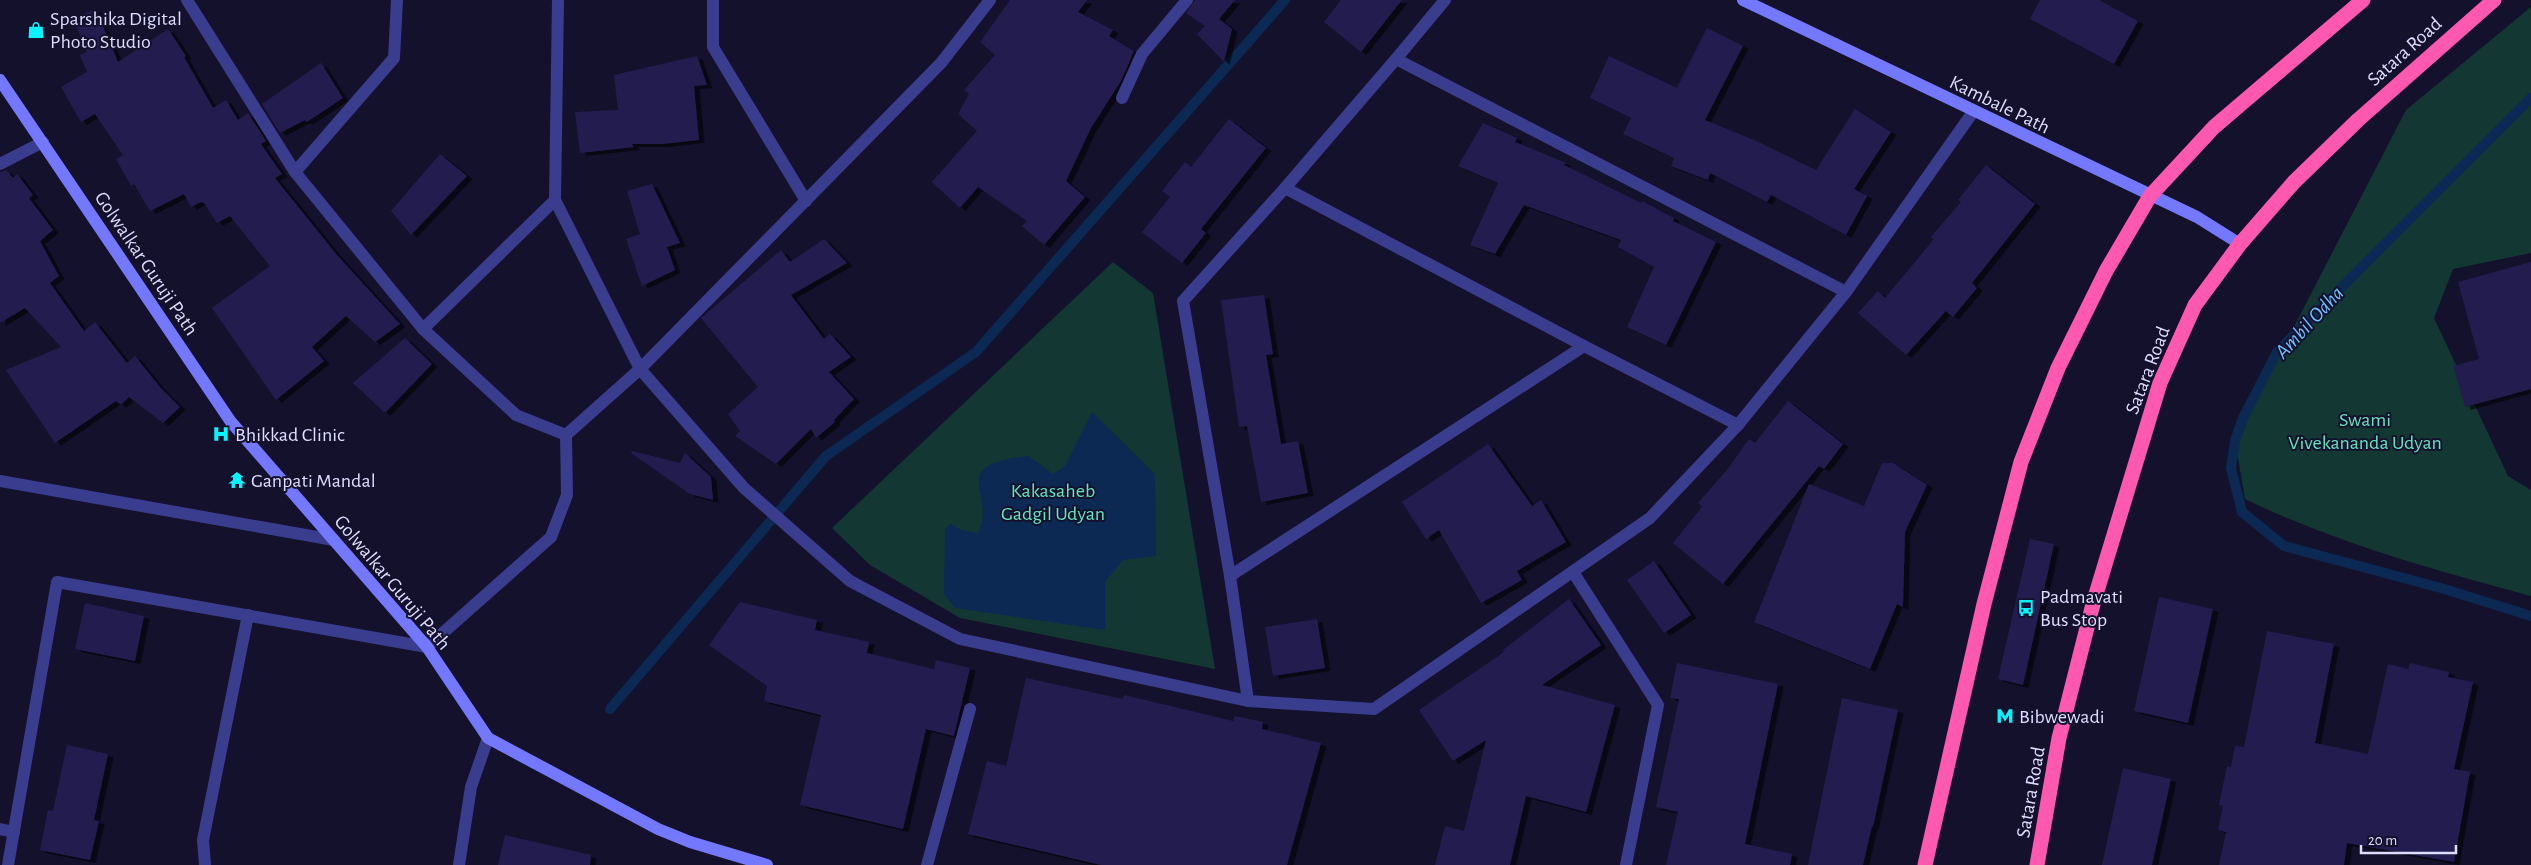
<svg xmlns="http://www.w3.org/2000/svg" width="2531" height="865" viewBox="0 0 2531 865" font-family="'Alegreya Sans',sans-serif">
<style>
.green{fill:#133834}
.water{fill:#0b2952}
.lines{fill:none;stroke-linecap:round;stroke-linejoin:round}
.stream{stroke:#0b2952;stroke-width:10}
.building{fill:#241c4f;filter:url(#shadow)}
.street{stroke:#3a3c8e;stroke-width:12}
.secondary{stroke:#7478ff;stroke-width:12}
.highway{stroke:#ff58b1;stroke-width:15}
.labels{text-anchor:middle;stroke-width:4;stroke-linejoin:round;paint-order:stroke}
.poi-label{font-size:20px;fill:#dfddff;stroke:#14112d;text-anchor:start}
.street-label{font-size:20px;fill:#dfddff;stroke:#14112d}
.park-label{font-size:20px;fill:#63e5be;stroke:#14112d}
.water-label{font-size:21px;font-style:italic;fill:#6bc2ff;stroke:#14112d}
</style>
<defs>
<filter id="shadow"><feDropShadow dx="5.5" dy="3" stdDeviation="0" flood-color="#0009"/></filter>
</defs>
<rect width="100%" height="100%" fill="#14112d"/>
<!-- green -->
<g class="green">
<path d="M2531 7V253L2453 269 2434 318 2508 476 2531 490V596C2434 570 2336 543 2245 499L2235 441 2406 110Z"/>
<polygon points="1113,262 1153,293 1215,669 960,618 870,565 832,528"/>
</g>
<!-- water -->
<path class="water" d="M1092 412 1155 474 1156 556 1123 560 1105 582V630L955 608 944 594 945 530 950 523 961 530 978 533C998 493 943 465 1029 456L1053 474 1065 466Z"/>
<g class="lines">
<!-- stream -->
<g class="stream">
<polyline points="2531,98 2277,352 2243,418 2235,441 2231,468 2242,512 2284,546 2441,588 2531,616"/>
<polyline points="610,709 826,456 976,352 1285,0"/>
</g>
</g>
<!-- building -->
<g class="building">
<polygon points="1010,0 1087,0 1078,12 1113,30 1109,36 1134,51 1121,81 1091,128 1066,181 1085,197 1044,245 1022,226 1027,221 978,187 960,208 932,182 977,131 958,114 969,94 964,90 995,55 980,42"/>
<polygon points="1195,0 1235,0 1219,19 1232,29 1224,62 1197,34 1205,26 1186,13"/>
<polygon points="1341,0 1402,0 1361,52 1324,22"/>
<polygon points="2040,0 2099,0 2138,21 2114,64 2030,19"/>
<polygon points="96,9 118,62 168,29 186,56 184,57 213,108 226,100 238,120 248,113 266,141 261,144 282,174 275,178 337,255 400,324 375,342 346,316 312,347 324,361 276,400 212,308 270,266 230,216 217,223 204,203 201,202 191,207 184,194 150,211 134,184 131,186 116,159 123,155 95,114 81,122 61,87 87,72 80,55 87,52 73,18"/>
<polygon points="1707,28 1743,46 1705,120 1754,140 1816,170 1855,109 1891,132 1854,189 1867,196 1846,235 1771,195 1767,202 1710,173 1708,180 1671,166 1674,158 1623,134 1631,118 1590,98 1609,56 1677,88"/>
<polygon points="697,56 707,85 694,86 699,140 663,144 632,144 634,147 580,153 575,112 618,110 614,75"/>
<polygon points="321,63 343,98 307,122 305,120 280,133 262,104"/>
<polygon points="1229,119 1266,148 1201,229 1206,233 1182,263 1142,232 1170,197 1162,191 1185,162 1191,167"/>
<polygon points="1483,123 1517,138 1515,142 1566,163 1564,165 1641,203 1642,201 1674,218 1673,221 1716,242 1666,345 1627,327 1654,267 1618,247 1621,240 1524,205 1495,254 1470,245 1498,183 1458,166"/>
<polygon points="440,154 467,176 411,235 391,211"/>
<polygon points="1986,165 2035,204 1972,283 1977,288 1953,317 1946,311 1906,355 1858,313 1878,291 1885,298 1934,239 1931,237 1961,202 1958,200"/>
<polygon points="6,170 13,178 17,174 33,195 29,198 53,230 40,241 59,276 50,283 84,331 95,322 127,363 135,356 160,387 180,407 163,423 129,397 121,405 116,401 55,443 6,370 61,347 25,308 0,323 0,172"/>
<polygon points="652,184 680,243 667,247 675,270 642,286 626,239 640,234 627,191"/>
<polygon points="824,239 847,263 791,295 824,339 830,334 851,357 829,372 854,399 834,420 835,422 816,438 811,429 776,464 735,436 740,431 728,414 758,387 701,318 781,250 790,262"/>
<polygon points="2531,262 2531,389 2465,407 2453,366 2479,359 2458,282"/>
<polygon points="1264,295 1273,354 1266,355 1281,444 1298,441 1308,493 1261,502 1247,426 1239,427 1221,300"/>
<polygon points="405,338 432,364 385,413 353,383"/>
<polygon points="1788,401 1843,444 1824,469 1819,466 1723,584 1673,543 1702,507 1698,503 1727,470 1749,439 1755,443"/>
<polygon points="1488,444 1532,506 1541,500 1566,542 1517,571 1522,580 1481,603 1439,530 1426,539 1402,502"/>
<polygon points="632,451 680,463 685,453 711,477 713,500 690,494 631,453"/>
<polygon points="1882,463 1893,463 1927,485 1905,532 1903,607 1897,604 1870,669 1754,622 1809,484 1864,506"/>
<polygon points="2030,539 2054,544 2023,685 1998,679"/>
<polygon points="1654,561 1691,615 1664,633 1627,580"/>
<polygon points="2159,597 2213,609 2188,723 2134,711"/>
<polygon points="1569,599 1601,645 1542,685 1615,705 1586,812 1526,796 1510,865 1435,865 1445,826 1464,831 1486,740 1453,761 1419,710 1504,652 1503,650"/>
<polygon points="740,602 817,620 815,630 869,642 867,653 934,669 936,660 970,668 954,736 926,729 903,829 800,805 821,715 764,701 767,686 709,645"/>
<polygon points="85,603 144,616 135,661 75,649"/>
<polygon points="1317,619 1325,668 1273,676 1265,627"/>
<polygon points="2267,631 2334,644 2315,743 2368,754 2388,664 2408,669 2410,663 2449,672 2448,677 2473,682 2454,769 2470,772 2454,862 2347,843 2344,865 2219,865 2226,832 2218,830 2223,806 2219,805 2227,766 2231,767 2235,746 2244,747"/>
<polygon points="1677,663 1778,684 1745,844 1792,854 1790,865 1666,865 1678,812 1656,807 1679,699 1670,698"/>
<polygon points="1026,678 1123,699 1124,695 1233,721 1235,716 1263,722 1262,729 1321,743 1287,865 1101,865 968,834 987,761 1006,766"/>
<polygon points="1842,698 1898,710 1873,827 1872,826 1863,865 1808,865"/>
<polygon points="67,745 108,754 94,820 99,821 90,860 40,850 48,810 53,811"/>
<polygon points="2123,768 2171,779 2152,865 2102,865"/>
<polygon points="505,835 591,855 590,865 498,865"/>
</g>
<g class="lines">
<!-- street -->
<g class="street">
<polyline points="187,0 295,172 423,329 516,415 566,435 640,369 941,63 990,0"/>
<polyline points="558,0 555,200 640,369 744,488 850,581 960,639 1248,701 1374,709 1650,518 1738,425 1846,292 1973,112"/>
<polyline points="713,0 713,47 806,201"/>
<polyline points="1396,59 1445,0"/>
<polyline points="1122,98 1142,54 1187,0"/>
<polyline points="0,164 43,142"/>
<polyline points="295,172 394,58 397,0"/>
<polyline points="1285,188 1584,346 1738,425"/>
<polyline points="423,329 555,200"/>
<polyline points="0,481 334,540"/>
<polyline points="1573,572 1658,705 1626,865"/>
<polyline points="1230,576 1584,346"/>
<polyline points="1248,701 1230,576 1183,301 1285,188 1396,59 1846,292"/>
<polyline points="0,829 14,832"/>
<polyline points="8,865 57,582 427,647 551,537 567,495 566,435"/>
<polyline points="205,865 203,840 248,615"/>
<polyline points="459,865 471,787 488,738"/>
<polyline points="927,865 970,709"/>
</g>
<!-- secondary -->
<g class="secondary">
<polyline points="1743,0 2197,217 2240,244"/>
<polyline points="0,80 231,422 427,647 488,738 658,829 690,842 767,865"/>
</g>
<!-- highway -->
<g class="highway">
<polyline points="1925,865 1984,604 2021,462 2058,368 2106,271 2150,196 2214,127 2363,0"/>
<polyline points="2037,865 2059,738 2093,604 2160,383 2195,305 2240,244 2294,182 2358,120 2494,0"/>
</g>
</g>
<!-- icons -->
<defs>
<g id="shop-bare" transform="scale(1.35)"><path d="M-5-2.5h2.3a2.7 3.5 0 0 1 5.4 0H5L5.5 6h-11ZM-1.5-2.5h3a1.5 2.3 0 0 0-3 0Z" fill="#09f3ff" stroke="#14112d" stroke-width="2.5" paint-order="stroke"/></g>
<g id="hospital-bare" transform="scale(1.35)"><path d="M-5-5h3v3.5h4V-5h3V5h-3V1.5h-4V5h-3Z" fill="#09f3ff" stroke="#14112d" stroke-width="2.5" paint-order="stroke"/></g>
<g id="temple-bare" transform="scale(1.35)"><path d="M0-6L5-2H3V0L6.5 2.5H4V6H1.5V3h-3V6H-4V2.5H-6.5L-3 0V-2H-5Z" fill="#09f3ff" stroke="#14112d" stroke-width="2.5" paint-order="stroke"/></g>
<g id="bus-bare" transform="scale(1.35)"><path d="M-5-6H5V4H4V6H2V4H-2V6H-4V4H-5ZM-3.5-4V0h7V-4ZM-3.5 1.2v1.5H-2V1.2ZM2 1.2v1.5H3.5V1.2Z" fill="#09f3ff" stroke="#14112d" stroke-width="2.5" paint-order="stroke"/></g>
<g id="metro-bare" transform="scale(1.35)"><path d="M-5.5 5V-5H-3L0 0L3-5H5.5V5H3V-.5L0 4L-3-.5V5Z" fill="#09f3ff" stroke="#14112d" stroke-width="2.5" paint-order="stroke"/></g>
</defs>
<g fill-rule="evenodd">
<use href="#shop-bare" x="36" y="30"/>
<use href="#hospital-bare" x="221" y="434"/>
<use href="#temple-bare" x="237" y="480"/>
<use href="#bus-bare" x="2026" y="608"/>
<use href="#metro-bare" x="2005" y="716"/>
</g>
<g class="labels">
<!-- poi labels -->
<g class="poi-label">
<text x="50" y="25">Sparshika Digital<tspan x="50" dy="23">Photo Studio</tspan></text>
<text x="235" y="441">Bhikkad Clinic</text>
<text x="251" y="487">Ganpati Mandal</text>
<text x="2040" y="603">Padmavati<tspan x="2040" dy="23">Bus Stop</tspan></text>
<text x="2019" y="723">Bibwewadi</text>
</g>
<!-- street labels -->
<g class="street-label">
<text transform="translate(2404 51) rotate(-42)" y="7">Satara Road</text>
<text transform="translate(2000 104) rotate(26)" y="7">Kambale Path</text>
<text transform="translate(147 263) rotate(56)" y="7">Golwalkar Guruji Path</text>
<text transform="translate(2147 370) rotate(-69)" y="7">Satara Road</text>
<text transform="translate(393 582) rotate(50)" y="7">Golwalkar Guruji Path</text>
<text transform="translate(2030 792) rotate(-80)" y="7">Satara Road</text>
</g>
<!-- park labels -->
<g class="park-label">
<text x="2365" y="426">Swami<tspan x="2365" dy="23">Vivekananda Udyan</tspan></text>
<text x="1053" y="497">Kakasaheb<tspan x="1053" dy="23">Gadgil Udyan</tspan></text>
</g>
<!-- water labels -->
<g class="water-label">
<text transform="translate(2309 322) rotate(-47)" y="7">Ambil Odha</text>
</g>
</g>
<!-- scale -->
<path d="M2361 845v8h95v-8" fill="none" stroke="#dfddff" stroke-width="2.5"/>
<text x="2368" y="845" font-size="15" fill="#dfddff" stroke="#14112d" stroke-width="4" paint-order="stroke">20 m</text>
</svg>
